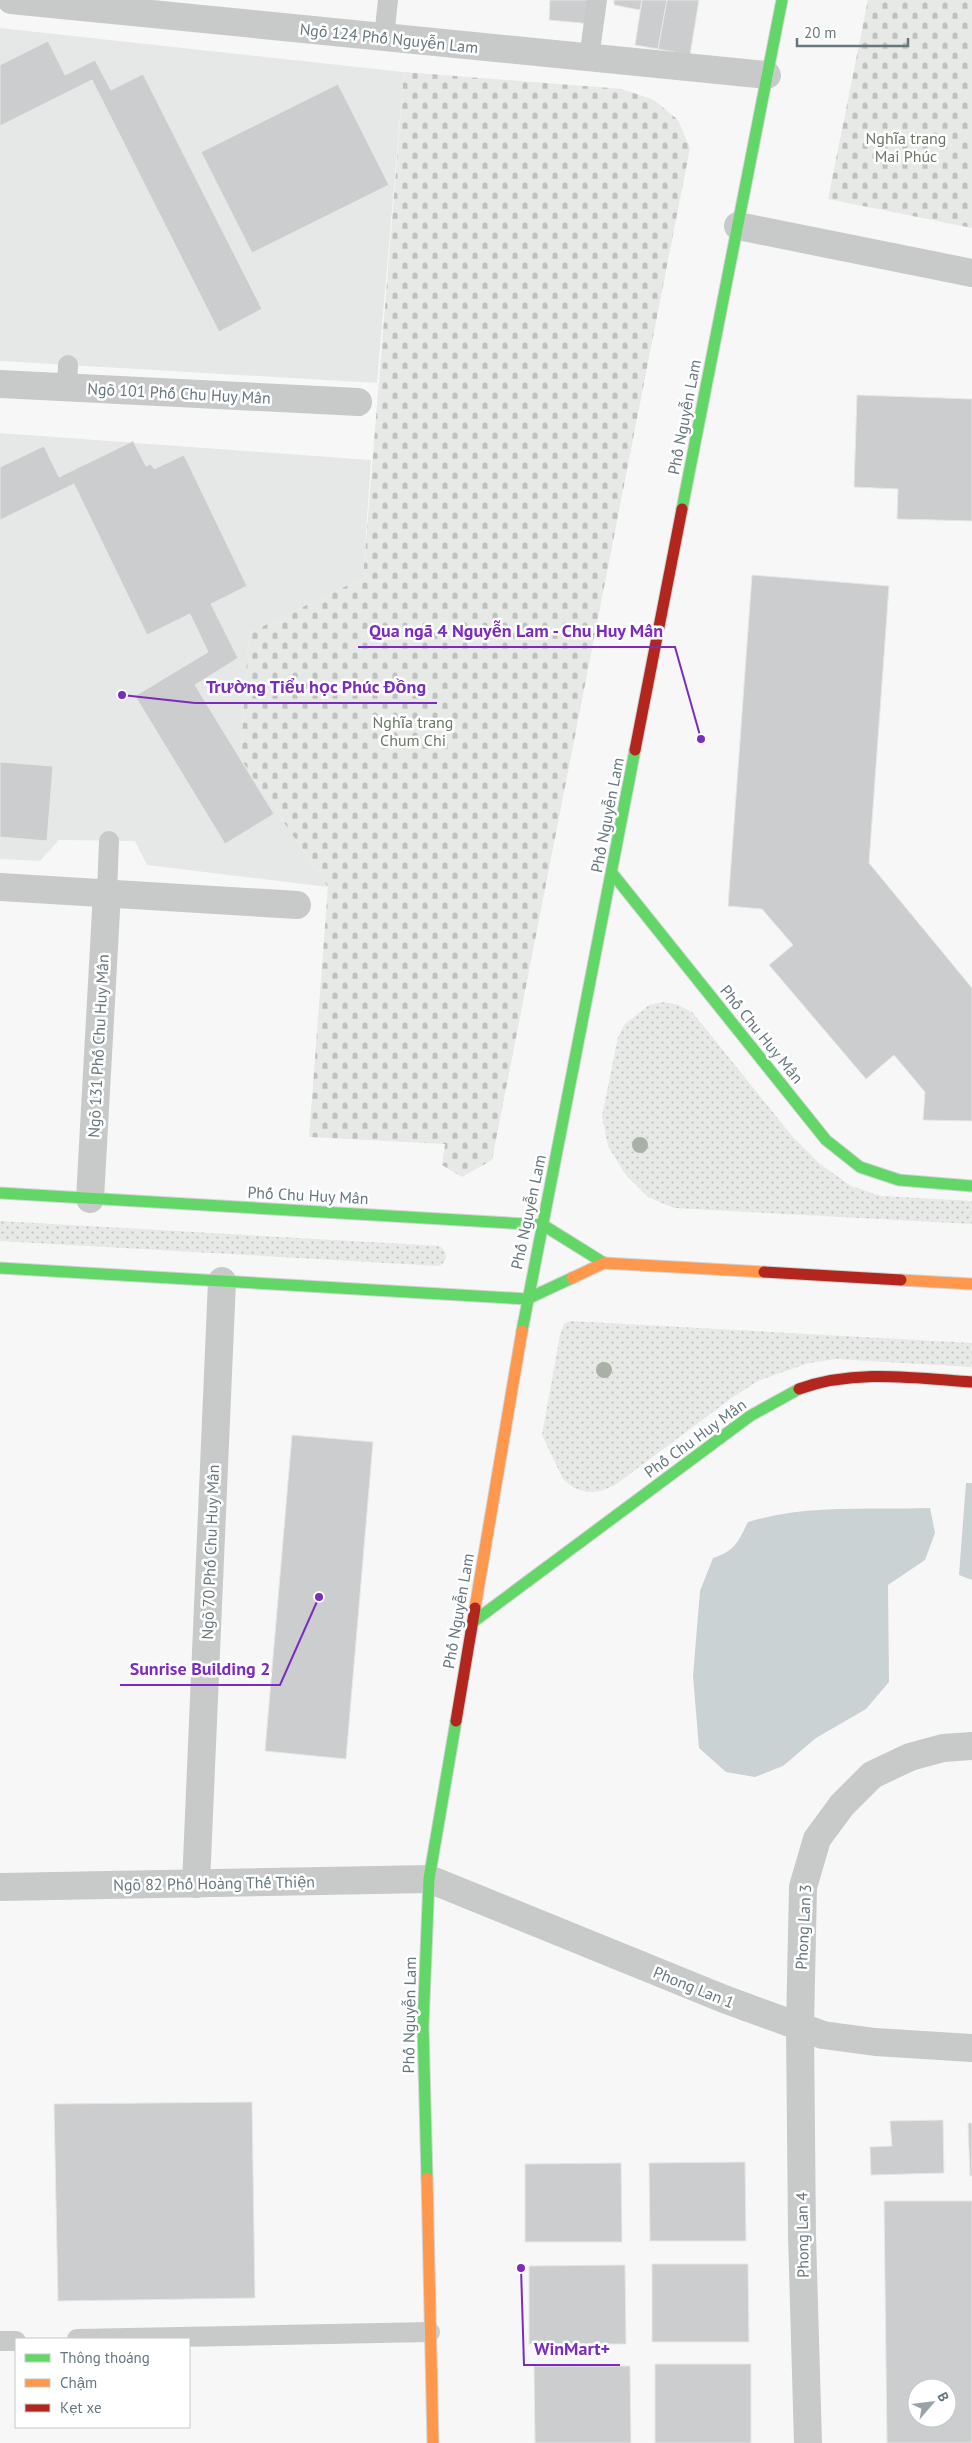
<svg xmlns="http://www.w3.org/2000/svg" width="972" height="2443" viewBox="0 0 972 2443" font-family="'PT Sans',sans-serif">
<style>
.built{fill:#e6e8e7}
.grass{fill:url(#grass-dots)}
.cemetery{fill:url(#cemetery-stones)}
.water{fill:#cad2d4}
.building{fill:#cccdce;stroke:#e7e7e6;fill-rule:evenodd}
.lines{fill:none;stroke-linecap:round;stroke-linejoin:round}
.fast-casing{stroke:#d3d4d5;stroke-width:13}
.slow-casing{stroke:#d3d4d5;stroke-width:13}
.jam-casing{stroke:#d3d4d5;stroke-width:13}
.lane{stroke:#c8caca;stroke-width:20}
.street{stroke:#c8caca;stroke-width:28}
.fast{stroke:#63d668;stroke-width:11}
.slow{stroke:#ff974d;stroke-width:11}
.jam{stroke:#b3261e;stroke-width:11}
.tree{fill:#a9b1a7}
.labels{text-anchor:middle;stroke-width:5;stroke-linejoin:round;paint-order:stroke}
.street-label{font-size:16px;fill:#66777e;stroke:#fff}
.park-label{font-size:16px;fill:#6a7765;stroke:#fff}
.leader{fill:none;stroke:#7b2cbf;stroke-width:2}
.callout-dot{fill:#7b2cbf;stroke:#fff;stroke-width:2}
.callout-label{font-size:18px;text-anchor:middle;font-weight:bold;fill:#7b2cbf;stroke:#fff;stroke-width:5;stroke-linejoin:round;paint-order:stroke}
</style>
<defs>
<pattern id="grass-dots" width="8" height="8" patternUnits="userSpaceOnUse" patternTransform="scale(1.25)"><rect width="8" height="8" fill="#e6e9e5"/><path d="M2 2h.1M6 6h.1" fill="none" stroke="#bec2bf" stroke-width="1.8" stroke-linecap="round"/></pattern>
<pattern id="cemetery-stones" width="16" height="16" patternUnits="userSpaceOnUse" patternTransform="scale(1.25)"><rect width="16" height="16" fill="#e6e9e5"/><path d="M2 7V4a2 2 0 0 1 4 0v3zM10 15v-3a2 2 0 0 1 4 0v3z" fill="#bec2bf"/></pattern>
</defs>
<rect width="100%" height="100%" fill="#f7f7f7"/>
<!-- built -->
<g class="built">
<polygon points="0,28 404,72 377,383 0,361"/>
<polygon points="0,433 371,460 363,578 249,633 240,758 328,887 147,865 135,841 59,840 40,861 0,859"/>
</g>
<!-- grass -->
<g class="grass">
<polygon points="664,1002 679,1005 693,1013 792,1136 820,1164 851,1186 881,1196 972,1201 972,1224 674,1208 648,1197 625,1174 608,1146 602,1116 618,1037 625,1024 649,1005"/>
<path d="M0 1221 440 1246C447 1253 449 1260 439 1266L0 1241Z"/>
<polygon points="570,1321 972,1343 972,1367 836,1359 809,1363 783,1372 758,1381 733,1397 615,1485 601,1491 587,1492 574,1488 563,1479 542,1435 560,1335 564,1324"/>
</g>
<!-- cemetery -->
<g class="cemetery">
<polygon points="868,0 972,0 972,228 828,199"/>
<polygon points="404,72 622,89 654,100 678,120 690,148 492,1160 462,1177 442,1165 445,1144 309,1137 328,887 240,758 249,633 363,578"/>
</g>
<!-- water -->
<g class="water">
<polygon points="966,1483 972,1483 972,1580 959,1575"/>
<path d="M930 1508 935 1533 925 1560 888 1585 889 1682 866 1709 816 1738 783 1766 755 1777 726 1772 699 1748 693 1676 700 1591 713 1558C735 1551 738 1542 748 1522 806 1504 870 1510 930 1508Z"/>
</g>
<!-- building -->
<g class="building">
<polygon points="550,0 594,0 592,24 549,20"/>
<polygon points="614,0 642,0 640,10 614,5"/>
<polygon points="642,0 667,0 658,49 635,45"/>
<polygon points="667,0 699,0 690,55 658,49"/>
<polygon points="48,41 65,75 95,60 111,90 143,74 262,309 219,332 92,80 0,126 0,65"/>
<polygon points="338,84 389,185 252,253 201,152"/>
<polygon points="857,395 972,399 972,521 897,519 898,489 854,487"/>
<polygon points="133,441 146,466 151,464 154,469 184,455 247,586 211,604 238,658 195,685 274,814 225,844 135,696 208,652 190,614 147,635 74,484 0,520 0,467 44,446 59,477"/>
<polygon points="752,575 889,586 869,863 972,988 972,1121 923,1120 925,1092 894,1055 866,1079 769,965 793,945 762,909 728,906"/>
<polygon points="0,762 53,766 47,841 0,837"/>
<polygon points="292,1435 373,1442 346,1759 265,1751"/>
<polygon points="252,2102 255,2298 58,2301 54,2104"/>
<polygon points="943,2120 944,2173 871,2175 870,2147 892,2146 890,2121"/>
<polygon points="968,2123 972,2123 972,2176 970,2176"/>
<polygon points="745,2162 746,2241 650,2241 649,2163"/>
<polygon points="621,2163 622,2242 525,2242 525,2164"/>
<path d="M884 2201H972V2443H887ZM917 2388H947V2418H917Z"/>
<polygon points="652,2264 748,2264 749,2342 652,2342"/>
<polygon points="625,2265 626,2344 529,2344 529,2266"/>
<rect x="655" y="2364" width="96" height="79"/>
<polygon points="534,2366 630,2366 631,2443 535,2443"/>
</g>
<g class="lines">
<!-- fast casing -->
<g class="fast-casing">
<g id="fast">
<polyline points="682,509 782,0"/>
<polyline points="612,873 826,1140 860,1167 899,1180 972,1186"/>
<polyline points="0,1193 543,1225 604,1263"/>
<polyline points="0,1268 527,1299 572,1278"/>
<polyline points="522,1331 635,750"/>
<polyline points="473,1622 750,1416 799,1389"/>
<polyline points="427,2178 423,2026 429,1879 456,1721"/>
</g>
</g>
<!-- slow casing -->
<g class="slow-casing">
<g id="slow">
<polyline points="572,1278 604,1263 764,1272"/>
<polyline points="901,1280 972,1284"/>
<polyline points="475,1608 522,1331"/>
<polyline points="427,2178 433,2443"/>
</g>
</g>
<!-- jam casing -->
<g class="jam-casing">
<g id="jam">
<polyline points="635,750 682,509"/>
<polyline points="764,1272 901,1280"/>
<path d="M799 1389C855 1369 914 1378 972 1382"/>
<polyline points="456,1721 475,1608"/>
</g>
</g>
<!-- lane -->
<g class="lane">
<polyline points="384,37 388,0"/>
<polyline points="589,58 597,0"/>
<polyline points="67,388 68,365"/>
<polyline points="107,893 109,841"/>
<polyline points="77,2339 430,2332"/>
<polyline points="0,2341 16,2341"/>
</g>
<!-- street -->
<g class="street">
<polyline points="11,0 767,75"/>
<polyline points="738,226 972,273"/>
<polyline points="0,384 358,402"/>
<polyline points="0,887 297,905"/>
<polyline points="90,1199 107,893"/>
<polyline points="196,1884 222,1281"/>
<polyline points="0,1887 429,1879 724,1999 823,2035 875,2042 972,2048"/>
<polyline points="808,2443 802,2235 800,2027 803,1887 817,1839 842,1805 872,1775 910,1757 943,1748 972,1746"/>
</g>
<!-- fast -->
<use href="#fast" class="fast"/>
<!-- slow -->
<use href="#slow" class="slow"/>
<!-- jam -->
<use href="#jam" class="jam"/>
</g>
<!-- trees -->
<g class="tree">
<circle cx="640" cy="1145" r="8"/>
<circle cx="604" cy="1370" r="8"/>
</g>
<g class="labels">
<!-- street labels -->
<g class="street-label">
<text transform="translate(389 38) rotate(6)" y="6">Ngõ 124 Phố Nguyễn Lam</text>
<text transform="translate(179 393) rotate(3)" y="6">Ngõ 101 Phố Chu Huy Mân</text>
<text transform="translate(684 417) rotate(-79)" y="6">Phố Nguyễn Lam</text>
<text transform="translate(607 815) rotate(-79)" y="6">Phố Nguyễn Lam</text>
<text transform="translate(762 1034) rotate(51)" y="6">Phố Chu Huy Mân</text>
<text transform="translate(98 1046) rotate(-87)" y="6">Ngõ 131 Phố Chu Huy Mân</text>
<text transform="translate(308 1195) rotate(3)" y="6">Phố Chu Huy Mân</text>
<text transform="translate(528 1212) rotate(-78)" y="6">Phố Nguyễn Lam</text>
<text transform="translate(695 1438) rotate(-36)" y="6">Phố Chu Huy Mân</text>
<text transform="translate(210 1552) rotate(-88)" y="6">Ngõ 70 Phố Chu Huy Mân</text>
<text transform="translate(458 1611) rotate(-80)" y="6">Phố Nguyễn Lam</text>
<text transform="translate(214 1883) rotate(-1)" y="6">Ngõ 82 Phố Hoàng Thế Thiện</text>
<text transform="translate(803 1927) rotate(-87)" y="6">Phong Lan 3</text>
<text transform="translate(694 1987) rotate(22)" y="6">Phong Lan 1</text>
<text transform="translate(409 2015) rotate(-89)" y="6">Phố Nguyễn Lam</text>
<text transform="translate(802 2235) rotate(-91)" y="6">Phong Lan 4</text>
</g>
<!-- park labels -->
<g class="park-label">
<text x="906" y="144">Nghĩa trang<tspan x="906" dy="18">Mai Phúc</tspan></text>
<text x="413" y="728">Nghĩa trang<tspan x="413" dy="18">Chum Chi</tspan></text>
</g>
</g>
<!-- callouts -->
<path class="leader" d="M701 739L675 647H358M122 695L195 703H437M319 1597L280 1685H120M521 2268L524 2365H620"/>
<g class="callout-dot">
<circle cx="701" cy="739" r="5"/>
<circle cx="122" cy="695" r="5"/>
<circle cx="319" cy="1597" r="5"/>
<circle cx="521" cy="2268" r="5"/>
</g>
<g class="callout-label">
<text x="516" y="637">Qua ngã 4 Nguyễn Lam - Chu Huy Mân</text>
<text x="316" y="693">Trường Tiểu học Phúc Đồng</text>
<text x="200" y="1675">Sunrise Building 2</text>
<text x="572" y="2355">WinMart+</text>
</g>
<!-- legend -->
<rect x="15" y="2338" width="175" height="90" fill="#ffffff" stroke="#c2c9cb"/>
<rect x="25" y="2354" width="25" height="8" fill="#63d668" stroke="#c2c9cb"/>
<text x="60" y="2363" font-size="15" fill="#66777e">Thông thoáng</text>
<rect x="25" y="2379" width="25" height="8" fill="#ff974d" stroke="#c2c9cb"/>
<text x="60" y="2388" font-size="15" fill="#66777e">Chậm</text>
<rect x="25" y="2404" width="25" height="8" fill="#b3261e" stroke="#c2c9cb"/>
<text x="60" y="2413" font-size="15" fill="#66777e">Kẹt xe</text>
<!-- north arrow -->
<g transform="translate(932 2403) rotate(62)"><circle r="24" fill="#ffffff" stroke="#c2c9cb"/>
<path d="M0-4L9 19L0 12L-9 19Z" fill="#99a4a8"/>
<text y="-8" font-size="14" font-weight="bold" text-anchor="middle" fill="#66777e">B</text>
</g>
<!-- scale -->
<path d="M797 38v8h111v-8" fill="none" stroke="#66777e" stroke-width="2.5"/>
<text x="804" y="38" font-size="15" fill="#66777e" stroke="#ffffff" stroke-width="4" paint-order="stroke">20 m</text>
</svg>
